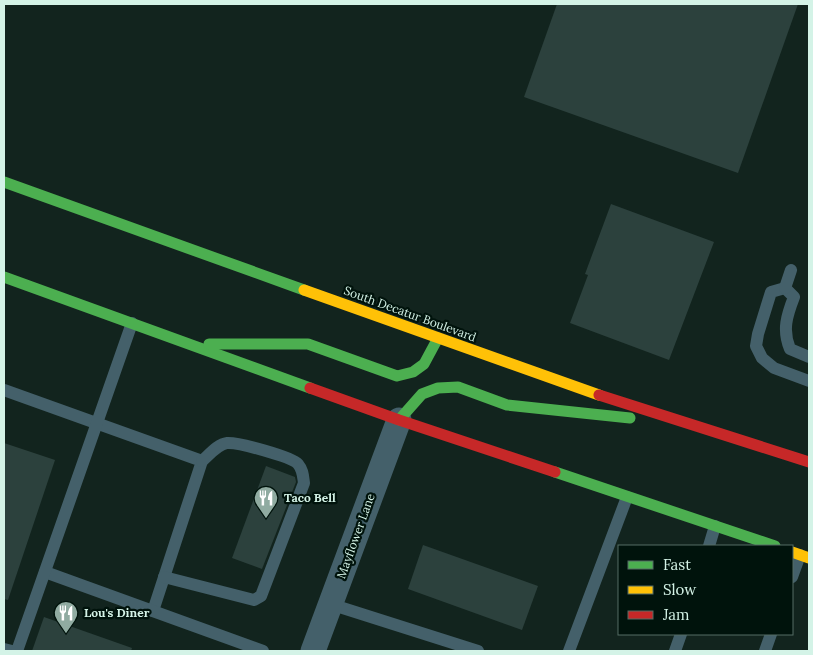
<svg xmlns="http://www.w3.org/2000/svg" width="813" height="655" viewBox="0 0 813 655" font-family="Lora,serif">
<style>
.building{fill:#2c413d}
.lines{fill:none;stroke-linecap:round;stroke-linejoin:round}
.lane{stroke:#44606a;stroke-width:12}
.street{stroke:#44606a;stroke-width:25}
.fast{stroke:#4caf50;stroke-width:11}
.slow{stroke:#ffc107;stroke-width:11}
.jam{stroke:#c62828;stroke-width:11}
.labels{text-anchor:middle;stroke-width:4.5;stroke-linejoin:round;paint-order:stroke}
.street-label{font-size:12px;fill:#d4f3e7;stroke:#00130c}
.poi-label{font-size:12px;font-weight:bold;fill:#d4f3e7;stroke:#00130c;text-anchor:start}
</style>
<rect width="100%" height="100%" fill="#12241e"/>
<!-- building -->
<g class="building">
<polygon points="557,4 798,4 738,173 524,97"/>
<polygon points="611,204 714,242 669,360 570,323 588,275 585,274"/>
<polygon points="4,443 55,460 8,600 4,599"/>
<polygon points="266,466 295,477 296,482 262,569 232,558"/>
<polygon points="423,545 538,586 522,630 408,589"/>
<polygon points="44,617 132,648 131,651 32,651"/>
</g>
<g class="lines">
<!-- lane -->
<g class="lane">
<polyline points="785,288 771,292 758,334 756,346 762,358 774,368 809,381"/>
<path d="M785 288 794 297C787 315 782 330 790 349L809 357"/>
<polyline points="785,288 791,270"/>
<polyline points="4,390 202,461 153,611"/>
<polyline points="709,546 715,526"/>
<polyline points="45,572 263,651"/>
<path d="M164 577 254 600 261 596 304 483C303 476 303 470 298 464 292 457 238 442 227 443 218 444 209 455 202 461"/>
<polyline points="792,577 800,555"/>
<polyline points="330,604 478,651"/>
<polyline points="4,649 12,651"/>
<polyline points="17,651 132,323"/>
<polyline points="569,651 627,497"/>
<polyline points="675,651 681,634"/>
<polyline points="765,651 771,634"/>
</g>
<!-- street -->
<polyline class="street" points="313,651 399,420"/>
<!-- fast -->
<g class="fast">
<polyline points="4,182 304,290"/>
<polyline points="4,277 310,388"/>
<polyline points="209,344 308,344 397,376 413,372 424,364 438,338"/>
<polyline points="399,420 422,394 438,388 458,387 507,405 630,418"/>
<polyline points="555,472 775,546"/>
</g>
<!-- slow -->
<g class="slow">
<polyline points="304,290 599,395"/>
<polyline points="792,552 809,558"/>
</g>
<!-- jam -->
<g class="jam">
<polyline points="310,388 399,420 555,472"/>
<polyline points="599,395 809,462"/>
</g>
</g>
<!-- icons -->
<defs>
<g id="restaurant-pin" transform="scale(1.25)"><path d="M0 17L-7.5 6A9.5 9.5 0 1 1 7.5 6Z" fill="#90aba1" stroke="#00130c"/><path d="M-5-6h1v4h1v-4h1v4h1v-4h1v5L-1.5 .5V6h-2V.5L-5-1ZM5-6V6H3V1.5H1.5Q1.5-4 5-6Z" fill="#fff"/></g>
</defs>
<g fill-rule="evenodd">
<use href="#restaurant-pin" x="266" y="498"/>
<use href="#restaurant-pin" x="66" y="613"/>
</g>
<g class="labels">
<!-- street labels -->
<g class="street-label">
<text transform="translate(410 314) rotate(20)" y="4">South Decatur Boulevard</text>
<text transform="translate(356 536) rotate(-70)" y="4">Mayflower Lane</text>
</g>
<!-- poi labels -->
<g class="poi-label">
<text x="284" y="502">Taco Bell</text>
<text x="84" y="617">Lou's Diner</text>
</g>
</g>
<!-- border -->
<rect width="813" height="655" fill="none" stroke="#d4f3e7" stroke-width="10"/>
<!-- legend -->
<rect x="618" y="545" width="175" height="90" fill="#00130c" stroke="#556d64"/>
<rect x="628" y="561" width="25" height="8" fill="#4caf50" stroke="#556d64"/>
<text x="663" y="570" font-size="15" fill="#d4f3e7">Fast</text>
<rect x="628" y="586" width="25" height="8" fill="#ffc107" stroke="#556d64"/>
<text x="663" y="595" font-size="15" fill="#d4f3e7">Slow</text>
<rect x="628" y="611" width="25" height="8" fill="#c62828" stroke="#556d64"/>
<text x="663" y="620" font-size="15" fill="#d4f3e7">Jam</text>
</svg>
